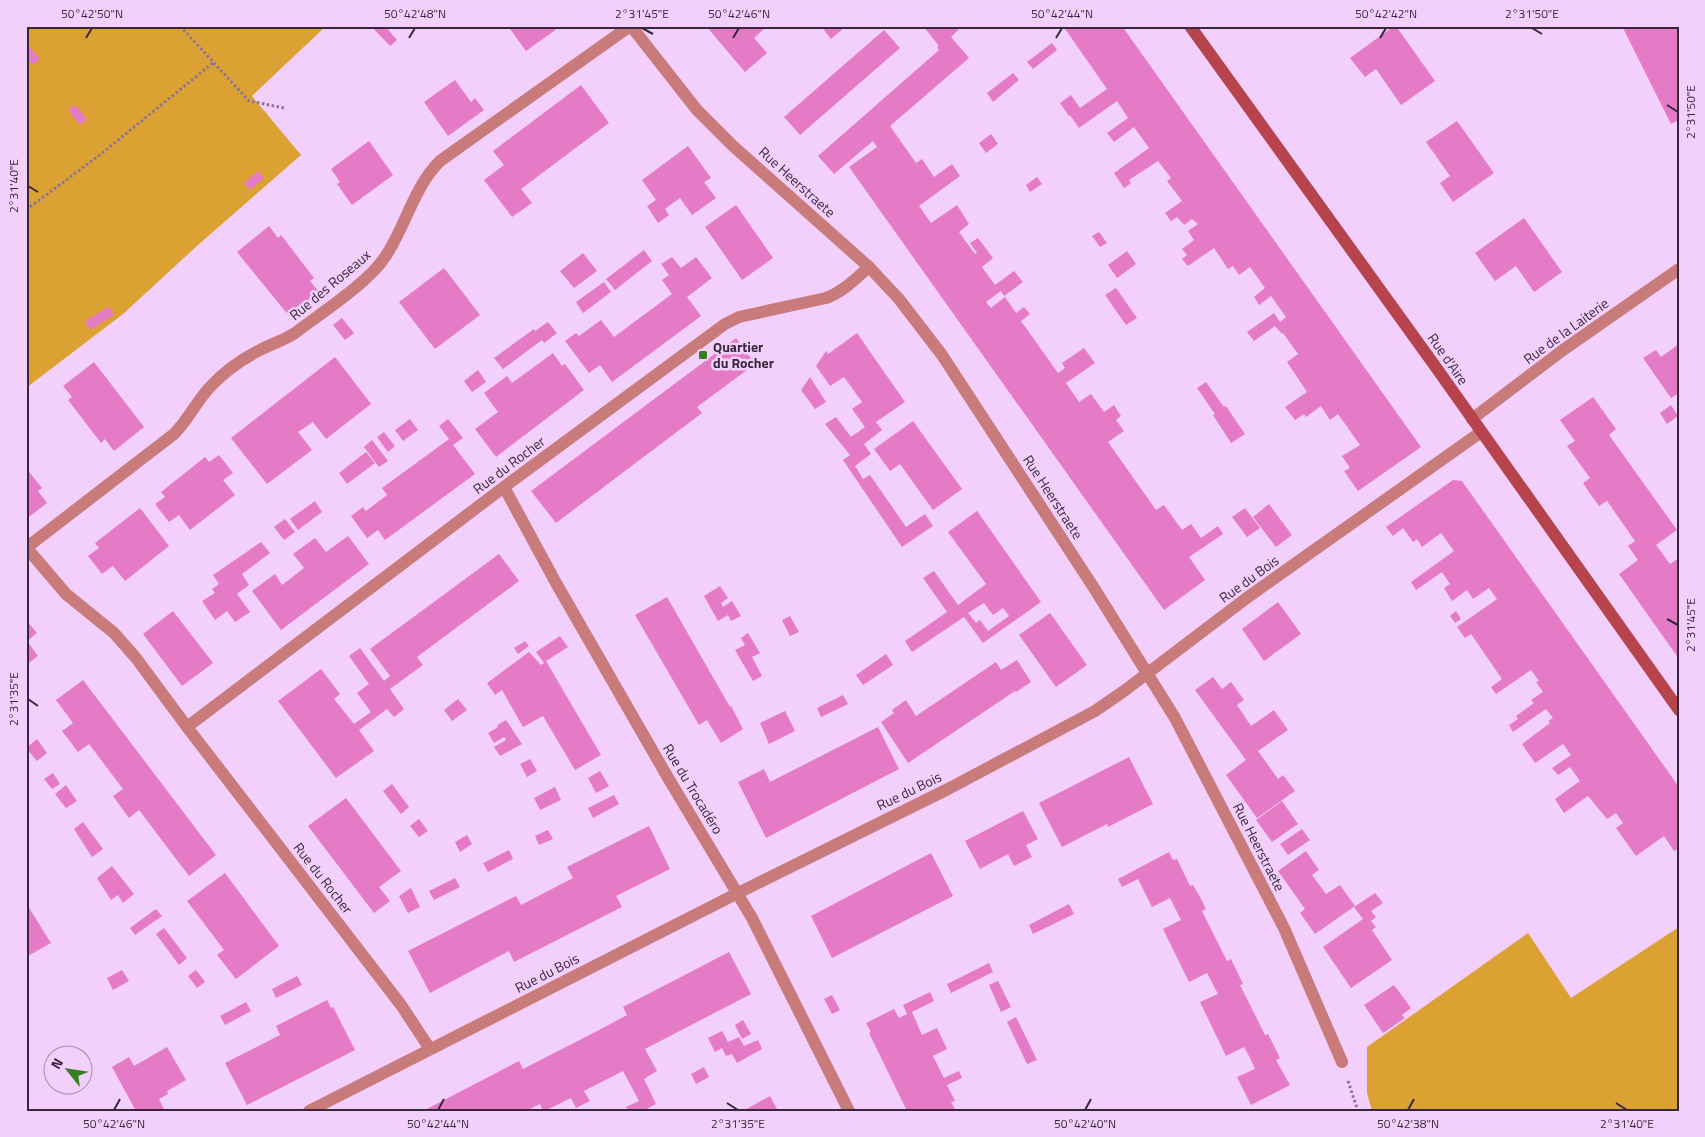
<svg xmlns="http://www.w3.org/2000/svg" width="1705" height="1137" viewBox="0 0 1705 1137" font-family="'Titillium Web',sans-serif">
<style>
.green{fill:#dba233}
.building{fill:#e57bc6;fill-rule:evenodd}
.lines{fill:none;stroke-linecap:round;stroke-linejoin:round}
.path{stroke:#8d7494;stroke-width:3;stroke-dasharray:2.5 2.5;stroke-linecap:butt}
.street{stroke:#c97b7b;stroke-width:12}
.secondary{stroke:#b7444c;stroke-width:12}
.ticks{fill:none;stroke:#38273c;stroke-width:2}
.poi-dot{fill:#387f23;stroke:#f2d0fb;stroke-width:2}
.labels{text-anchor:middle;stroke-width:5;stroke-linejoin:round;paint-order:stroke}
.street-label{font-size:14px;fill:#38273c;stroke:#f2d0fb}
.poi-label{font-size:14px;font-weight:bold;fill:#38273c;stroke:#f2d0fb;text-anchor:start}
.neatline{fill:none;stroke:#38273c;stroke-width:2}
.ticks-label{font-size:12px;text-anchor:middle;fill:#38273c}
</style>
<rect width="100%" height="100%" fill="#f2d0fb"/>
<!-- green -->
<g class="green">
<polygon points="26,26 326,26 252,96 301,155 198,245 123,314 26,388"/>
<polygon points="1679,927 1679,1111 1372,1111 1367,1093 1367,1047 1528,933 1571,998"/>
</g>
<!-- building -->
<g class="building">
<polygon points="371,26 385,26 397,40 390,46"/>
<polygon points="508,26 561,26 526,51"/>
<polygon points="706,26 767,26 754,38 767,53 745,72"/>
<polygon points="821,26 846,26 831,39"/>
<polygon points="923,26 962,26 951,37 969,58 890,126 916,163 922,159 934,177 952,164 960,176 919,206 931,223 957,205 969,224 959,232 975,254 977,253 970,243 978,238 993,258 982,267 995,285 1014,271 1023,282 1004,296 1001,291 986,302 991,308 1005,297 1016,313 1024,307 1030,314 1021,321 1058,373 1065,368 1062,363 1084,348 1095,363 1066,383 1079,402 1091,394 1104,412 1114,405 1121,416 1116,420 1124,431 1108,442 1156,510 1164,505 1182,530 1191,524 1201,538 1218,526 1223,534 1189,557 1205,580 1164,610 849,167 877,147 873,141 834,174 818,156 939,50 937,47 939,46"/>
<polygon points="1063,26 1122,26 1421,447 1358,491 1344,471 1350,468 1342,456 1360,445 1338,414 1330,420 1321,406 1306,417 1304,414 1295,420 1285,407 1307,392 1287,362 1298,354 1283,333 1282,334 1275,326 1254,341 1247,332 1274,313 1280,322 1286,317 1271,296 1259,305 1254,297 1265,288 1250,267 1239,275 1233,266 1228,269 1214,248 1188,266 1182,259 1187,255 1182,249 1194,240 1188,231 1198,224 1192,219 1184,225 1177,217 1171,221 1165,213 1182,201 1167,181 1171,178 1158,161 1129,180 1131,183 1124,188 1114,173 1149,148 1134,127 1114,142 1107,133 1128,118 1117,101 1079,128 1070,115 1069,116 1060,103 1071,95 1080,108 1107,89"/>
<polygon points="1394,26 1396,26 1435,81 1401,105 1376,69 1365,77 1350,58"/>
<polygon points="1622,26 1679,26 1679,120 1671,124"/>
<polygon points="884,30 900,48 800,135 784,117"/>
<polygon points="26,43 40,59 33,65 26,56"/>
<polygon points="1052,43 1057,50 1033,69 1027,62"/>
<polygon points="1013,73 1019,80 993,102 987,93"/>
<polygon points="455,80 471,102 475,98 484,110 448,136 424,102"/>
<polygon points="581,85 609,123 521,189 532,203 512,217 484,180 504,165 493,151"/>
<polygon points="75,105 87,119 80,125 68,110"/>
<polygon points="1457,121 1494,173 1453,202 1440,183 1450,176 1426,142"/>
<polygon points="991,134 998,144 986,153 979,143"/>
<polygon points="369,141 393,175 352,205 337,184 340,182 331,169"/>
<polygon points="688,146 711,178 704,182 716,198 692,215 680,198 665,209 669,215 658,223 647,206 656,200 642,180"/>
<polygon points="258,171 264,178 250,190 244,183"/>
<polygon points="1037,177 1042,184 1030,192 1026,185"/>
<polygon points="736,205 773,258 742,280 705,227"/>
<polygon points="1524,218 1562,272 1534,292 1516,266 1495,281 1475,253"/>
<polygon points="269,226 278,238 281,235 314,278 310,281 319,292 289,316 237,252"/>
<polygon points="1099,232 1107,243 1100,247 1092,236"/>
<polygon points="644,250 652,261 615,290 606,279"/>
<polygon points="1127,251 1136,264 1117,278 1108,265"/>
<polygon points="583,253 597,271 574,288 560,271"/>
<polygon points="672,257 681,268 696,257 712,278 687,297 701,316 612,382 600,365 589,373 565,341 576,333 579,336 601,320 614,337 672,294 662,280 669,275 661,264"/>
<polygon points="444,268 480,315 435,349 399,302"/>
<polygon points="604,282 611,292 583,313 576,302"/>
<polygon points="1116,288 1137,318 1126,325 1105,295"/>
<polygon points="109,307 114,315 90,330 85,321"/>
<polygon points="342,318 354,333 345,340 333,325"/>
<polygon points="548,322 557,333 544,343 542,340 503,369 494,358 534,329 535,331"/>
<polygon points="857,333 905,402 876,422 882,430 864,444 871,454 855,466 863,479 870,475 906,527 925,514 933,526 902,547 843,460 850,455 825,424 836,417 851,437 865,427 852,409 862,402 844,377 830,386 816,366 826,351 828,354"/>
<polygon points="736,338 755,364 697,407 702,413 556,523 531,491"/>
<polygon points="1679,344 1679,393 1671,398 1643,358 1656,350 1661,357"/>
<polygon points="553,353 562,366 565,364 584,390 496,457 475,429 498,412 484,393 507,376 512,383"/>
<polygon points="335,357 371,404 326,439 313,422 298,432 312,450 267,484 231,438"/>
<polygon points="94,362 144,427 114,451 105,439 101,443 68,400 72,397 63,386"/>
<polygon points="478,370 486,382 472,392 464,381"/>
<polygon points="810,377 826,402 815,409 801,390"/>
<polygon points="1206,382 1224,407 1226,406 1245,434 1231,443 1213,415 1215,414 1197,388"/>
<polygon points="1593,397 1616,429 1609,435 1677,530 1656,545 1670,564 1679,558 1679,659 1619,574 1638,560 1628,546 1635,541 1607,501 1599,506 1591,495 1583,483 1590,478 1567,446 1575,441 1560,420"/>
<polygon points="1671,405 1678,416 1667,424 1660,413"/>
<polygon points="410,419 418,430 403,441 395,430"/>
<polygon points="448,419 463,438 453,445 475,474 385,540 378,530 367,538 351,516 363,507 366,511 387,495 382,488 449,439 439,426"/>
<polygon points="913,421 962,489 933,510 900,464 890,471 874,449"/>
<polygon points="384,432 395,446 388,452 377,437"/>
<polygon points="372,440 388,461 379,467 364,447"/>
<polygon points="366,452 375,463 347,484 339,473"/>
<polygon points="219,455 233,473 223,480 235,495 190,530 179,515 169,522 155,504 165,497 161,492 205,457 209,462"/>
<polygon points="26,468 42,488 38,491 47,503 26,519"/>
<polygon points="1453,480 1462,481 1679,787 1679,849 1674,851 1664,836 1636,856 1616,828 1623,823 1616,813 1607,819 1588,796 1564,813 1555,799 1580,781 1570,767 1558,775 1552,768 1571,755 1563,744 1535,763 1522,744 1550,723 1548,721 1553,718 1546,709 1513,732 1509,725 1518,719 1516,716 1534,703 1531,700 1543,692 1536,682 1539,681 1531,670 1496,694 1491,687 1502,679 1471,634 1465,638 1457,627 1497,599 1489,588 1473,599 1467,590 1452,601 1444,588 1450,584 1442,572 1416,590 1411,582 1454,551 1441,533 1422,547 1417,539 1413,542 1403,528 1393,536 1386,527"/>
<polygon points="315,501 322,512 298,530 290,519"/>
<polygon points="1269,504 1292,535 1276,547 1253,517"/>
<polygon points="140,508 169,546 125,581 113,566 102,574 88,556 99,548 95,543"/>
<polygon points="1245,508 1260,528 1247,537 1232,517"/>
<path d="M977 511 1041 602 983 643 964 617 912 652 905 641 947 612 923 578 934 571 958 605 986 584 948 532ZM984 603 993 615 1003 608 1009 616 988 631 980 620 976 623 968 613Z"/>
<polygon points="285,519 295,532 284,540 274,527"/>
<polygon points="348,536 369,564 281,630 252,591 275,574 282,585 304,568 293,554 315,538 326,552"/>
<polygon points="261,542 270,553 242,574 249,585 237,594 250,612 235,622 227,611 215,620 202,601 215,593 212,589 219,584 213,575"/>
<polygon points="499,554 519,581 417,657 423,665 390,689 404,709 394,717 387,709 359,730 374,751 336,778 278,701 321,669 340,694 334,699 354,724 371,712 357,693 369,684 349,656 360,648 384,681 390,676 370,649"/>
<polygon points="720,586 728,598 721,603 723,607 732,601 741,616 731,621 728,615 718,621 704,596"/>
<polygon points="667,597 730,707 731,706 743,729 721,743 707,720 699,725 635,615"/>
<polygon points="1278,602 1301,634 1264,661 1242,629"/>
<polygon points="173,611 213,663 182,686 143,634"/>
<polygon points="1456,611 1461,619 1455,623 1450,616"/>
<polygon points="1050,613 1087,665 1056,687 1019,635"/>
<polygon points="790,616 799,632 790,636 782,620"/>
<polygon points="26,620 37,633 27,641 38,656 26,665"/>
<polygon points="748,633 760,653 752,657 762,676 753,681 735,650 745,645 741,638"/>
<polygon points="560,636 568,647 546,661 601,755 575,770 543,716 523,727 502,690 495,695 487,683 529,652 541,665 544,663 536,652"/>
<polygon points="525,641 529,646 518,654 514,648"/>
<polygon points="886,654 893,665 863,685 856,675"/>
<polygon points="1017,660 1031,682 1016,692 1015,691 908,763 881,722 894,713 892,710 906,700 916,716 996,662 1001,670"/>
<polygon points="1213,677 1222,689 1231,682 1244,700 1237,705 1251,726 1274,710 1288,730 1258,751 1278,779 1283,775 1295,791 1257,818 1226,775 1246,760 1195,690"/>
<polygon points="83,680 216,855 189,876 139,810 129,818 113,796 123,789 89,744 78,752 62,731 73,723 56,700"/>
<polygon points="843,695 848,704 821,717 817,708"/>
<polygon points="458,699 467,710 452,721 444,710"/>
<polygon points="785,711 795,731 769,744 760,723"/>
<polygon points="506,720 522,744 500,756 494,747 506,740 504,737 494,743 488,733 498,727 497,725"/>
<polygon points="878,727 899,769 766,838 738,782 764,769 770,782"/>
<polygon points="37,739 47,753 37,761 26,748"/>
<polygon points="1129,757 1153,804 1108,827 1107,824 1062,847 1039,803"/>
<polygon points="530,759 537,771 527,777 520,764"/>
<polygon points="600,771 609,786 596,793 588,778"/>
<polygon points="53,773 60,784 52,789 44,779"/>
<polygon points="392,784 409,807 401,814 383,791"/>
<polygon points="66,785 77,801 66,808 55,794"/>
<polygon points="555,787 561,800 540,810 534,798"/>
<polygon points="614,795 619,804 593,818 588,808"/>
<polygon points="346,798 401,871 379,887 390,901 374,913 308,826"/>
<polygon points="1282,801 1298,824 1272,842 1256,820"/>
<polygon points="1023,811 1038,839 1026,845 1032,857 1014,866 1008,854 980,869 965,841"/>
<polygon points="419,819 428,831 419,837 410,826"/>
<polygon points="83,822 103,849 92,857 74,829"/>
<polygon points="649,826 670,869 616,896 622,907 514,962 509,951 430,993 408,951 516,896 521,905 573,878 567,867"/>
<polygon points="1302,829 1310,840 1288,855 1280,844"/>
<polygon points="548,830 553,839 539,845 535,836"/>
<polygon points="467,835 472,844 460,852 455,842"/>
<polygon points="509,850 513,859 488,872 483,863"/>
<polygon points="1306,851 1319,870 1312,875 1326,894 1340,885 1355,906 1315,934 1300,913 1305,909 1278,871"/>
<polygon points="1169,852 1173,860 1177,859 1190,886 1193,885 1200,897 1206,909 1202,911 1227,961 1231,959 1243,984 1240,985 1265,1035 1268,1034 1280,1058 1276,1060 1290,1085 1251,1105 1237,1077 1255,1069 1250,1058 1244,1047 1226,1056 1200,1002 1218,994 1207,973 1189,982 1163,929 1181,920 1170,898 1152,907 1138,879 1122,887 1118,879"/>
<polygon points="931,853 953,896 832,958 811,916"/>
<polygon points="112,866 134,894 123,903 118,895 111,900 97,878"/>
<polygon points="225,873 279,946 236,979 217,955 224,950 187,901"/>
<polygon points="455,878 460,887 434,900 429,891"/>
<polygon points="411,888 420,907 408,913 399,896"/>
<polygon points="1375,893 1383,903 1371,911 1376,917 1371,921 1376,927 1372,930 1392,960 1351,988 1323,947 1363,919 1354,907"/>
<polygon points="26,903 51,943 26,957"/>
<polygon points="1069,904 1074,914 1033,934 1029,925"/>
<polygon points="156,909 162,916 135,935 130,928"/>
<polygon points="164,928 187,958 179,965 156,934"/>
<polygon points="729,952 751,994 645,1049 657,1071 644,1079 656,1104 643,1111 628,1111 626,1107 639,1101 623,1071 584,1091 590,1101 576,1108 571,1098 545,1111 543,1111 540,1104 526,1111 423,1111 519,1061 523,1069 601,1029 627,1015 623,1007"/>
<polygon points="989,963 993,972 951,993 947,984"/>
<polygon points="122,970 129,981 113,990 107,978"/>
<polygon points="196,970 205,982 197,988 188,976"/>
<polygon points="297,976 302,985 276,998 272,989"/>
<polygon points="998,981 1011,1007 1001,1012 989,985"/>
<polygon points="1394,985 1411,1008 1402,1015 1405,1018 1383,1033 1364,1005"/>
<polygon points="930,992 934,1001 912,1012 922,1035 937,1028 947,1049 933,1056 944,1078 959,1071 962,1078 947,1085 955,1101 951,1102 956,1111 907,1111 869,1033 871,1032 866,1023 894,1009 899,1018 907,1014 903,1005"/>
<polygon points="832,995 840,1010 832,1014 824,999"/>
<polygon points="327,1000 331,1008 333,1007 355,1050 247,1105 225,1063 280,1035 276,1026"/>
<polygon points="246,1002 251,1011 225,1025 220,1016"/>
<polygon points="1016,1017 1037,1060 1027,1064 1007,1022"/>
<polygon points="743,1020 751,1034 742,1039 735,1025"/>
<polygon points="722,1031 728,1042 739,1037 744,1046 758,1040 762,1049 737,1063 732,1054 726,1056 722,1048 715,1052 708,1038"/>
<polygon points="167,1047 186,1080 167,1091 168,1094 159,1099 165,1111 136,1111 112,1067 129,1057 134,1066"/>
<polygon points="704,1067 709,1077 696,1084 691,1074"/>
<polygon points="770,1096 778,1111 743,1111"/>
</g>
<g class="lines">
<!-- path -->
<g class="path">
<polyline points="180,26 249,101 284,108"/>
<polyline points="26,210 101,154 214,62"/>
<polyline points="1348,1081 1358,1111"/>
</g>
<!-- street -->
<g class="street">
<polyline points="631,26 697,110 732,145 869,267 899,299 942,355 1094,588 1175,718 1284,928 1342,1062"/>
<polyline points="1472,419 1563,350 1679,269"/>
<polyline points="504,487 556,583 667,776 752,918 849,1111"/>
<polyline points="26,547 66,594 114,633 136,658 187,727 401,1005 430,1049"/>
<path d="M26 548 174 434C188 420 196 402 210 387 223 373 242 359 260 350 271 344 283 341 295 333 321 313 368 283 385 257 406 226 413 188 440 161L630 26"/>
<path d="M187 727 504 487 725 324 739 317 826 298C843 292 855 279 869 267"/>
<polyline points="309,1111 738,893 948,789 1095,711 1124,691 1248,597 1481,432"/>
</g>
<!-- secondary -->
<polyline class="secondary" points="1190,26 1435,366 1679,710"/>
</g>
<!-- ticks -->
<path class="ticks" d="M642 28 653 34M1532 28 1542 34M86 38 92 28M409 38 415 28M733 38 739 28M1056 38 1062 28M1380 38 1386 28M1667 105 1678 112M28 186 38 192M1667 619 1678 625M28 699 38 706M727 1103 738 1110M1616 1103 1627 1110M114 1110 120 1099M438 1110 444 1099M1085 1110 1091 1099M1408 1110 1414 1099"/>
<!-- markers -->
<rect class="poi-dot" x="698" y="350" width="10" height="10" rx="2.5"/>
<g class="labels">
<!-- street labels -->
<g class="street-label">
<text transform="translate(797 182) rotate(42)" y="5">Rue Heerstraete</text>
<text transform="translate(330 285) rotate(-40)" y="5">Rue des Roseaux</text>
<text transform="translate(1566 331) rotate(-36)" y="5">Rue de la Laiterie</text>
<text transform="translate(1448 359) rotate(55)" y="5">Rue d'Aire</text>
<text transform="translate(509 465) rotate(-37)" y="5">Rue du Rocher</text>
<text transform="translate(1053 497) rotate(57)" y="5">Rue Heerstraete</text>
<text transform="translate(1249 579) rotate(-36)" y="5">Rue du Bois</text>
<text transform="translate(693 789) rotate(59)" y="5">Rue du Trocadéro</text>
<text transform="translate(909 791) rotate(-26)" y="5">Rue du Bois</text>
<text transform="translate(1259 847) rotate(63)" y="5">Rue Heerstraete</text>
<text transform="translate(323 878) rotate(52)" y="5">Rue du Rocher</text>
<text transform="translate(547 973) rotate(-27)" y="5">Rue du Bois</text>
</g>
<!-- poi labels -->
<g class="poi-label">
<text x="713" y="352">Quartier<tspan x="713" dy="16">du Rocher</tspan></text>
</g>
</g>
<!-- border -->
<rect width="1705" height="1137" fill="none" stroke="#f2d0fb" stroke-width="55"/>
<!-- north arrow -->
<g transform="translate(68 1070) rotate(300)"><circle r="24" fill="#f2d0fb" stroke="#a88caf"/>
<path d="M0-4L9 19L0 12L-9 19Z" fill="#387f23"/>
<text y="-8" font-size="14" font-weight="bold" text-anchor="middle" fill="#38273c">N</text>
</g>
<rect x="28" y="28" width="1650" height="1082" class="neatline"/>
<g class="ticks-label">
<text x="92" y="18">50°42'50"N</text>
<text x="415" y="18">50°42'48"N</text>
<text x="642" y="18">2°31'45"E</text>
<text x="739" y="18">50°42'46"N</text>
<text x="1062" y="18">50°42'44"N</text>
<text x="1386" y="18">50°42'42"N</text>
<text x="1532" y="18">2°31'50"E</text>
<text transform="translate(1691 112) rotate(-90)" y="4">2°31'50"E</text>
<text transform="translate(14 186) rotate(-90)" y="4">2°31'40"E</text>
<text transform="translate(1691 625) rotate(-90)" y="4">2°31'45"E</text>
<text transform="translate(14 699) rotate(-90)" y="4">2°31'35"E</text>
<text x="114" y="1128">50°42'46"N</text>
<text x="438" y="1128">50°42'44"N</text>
<text x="738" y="1128">2°31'35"E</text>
<text x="1085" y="1128">50°42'40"N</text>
<text x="1408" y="1128">50°42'38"N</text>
<text x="1627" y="1128">2°31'40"E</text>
</g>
</svg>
